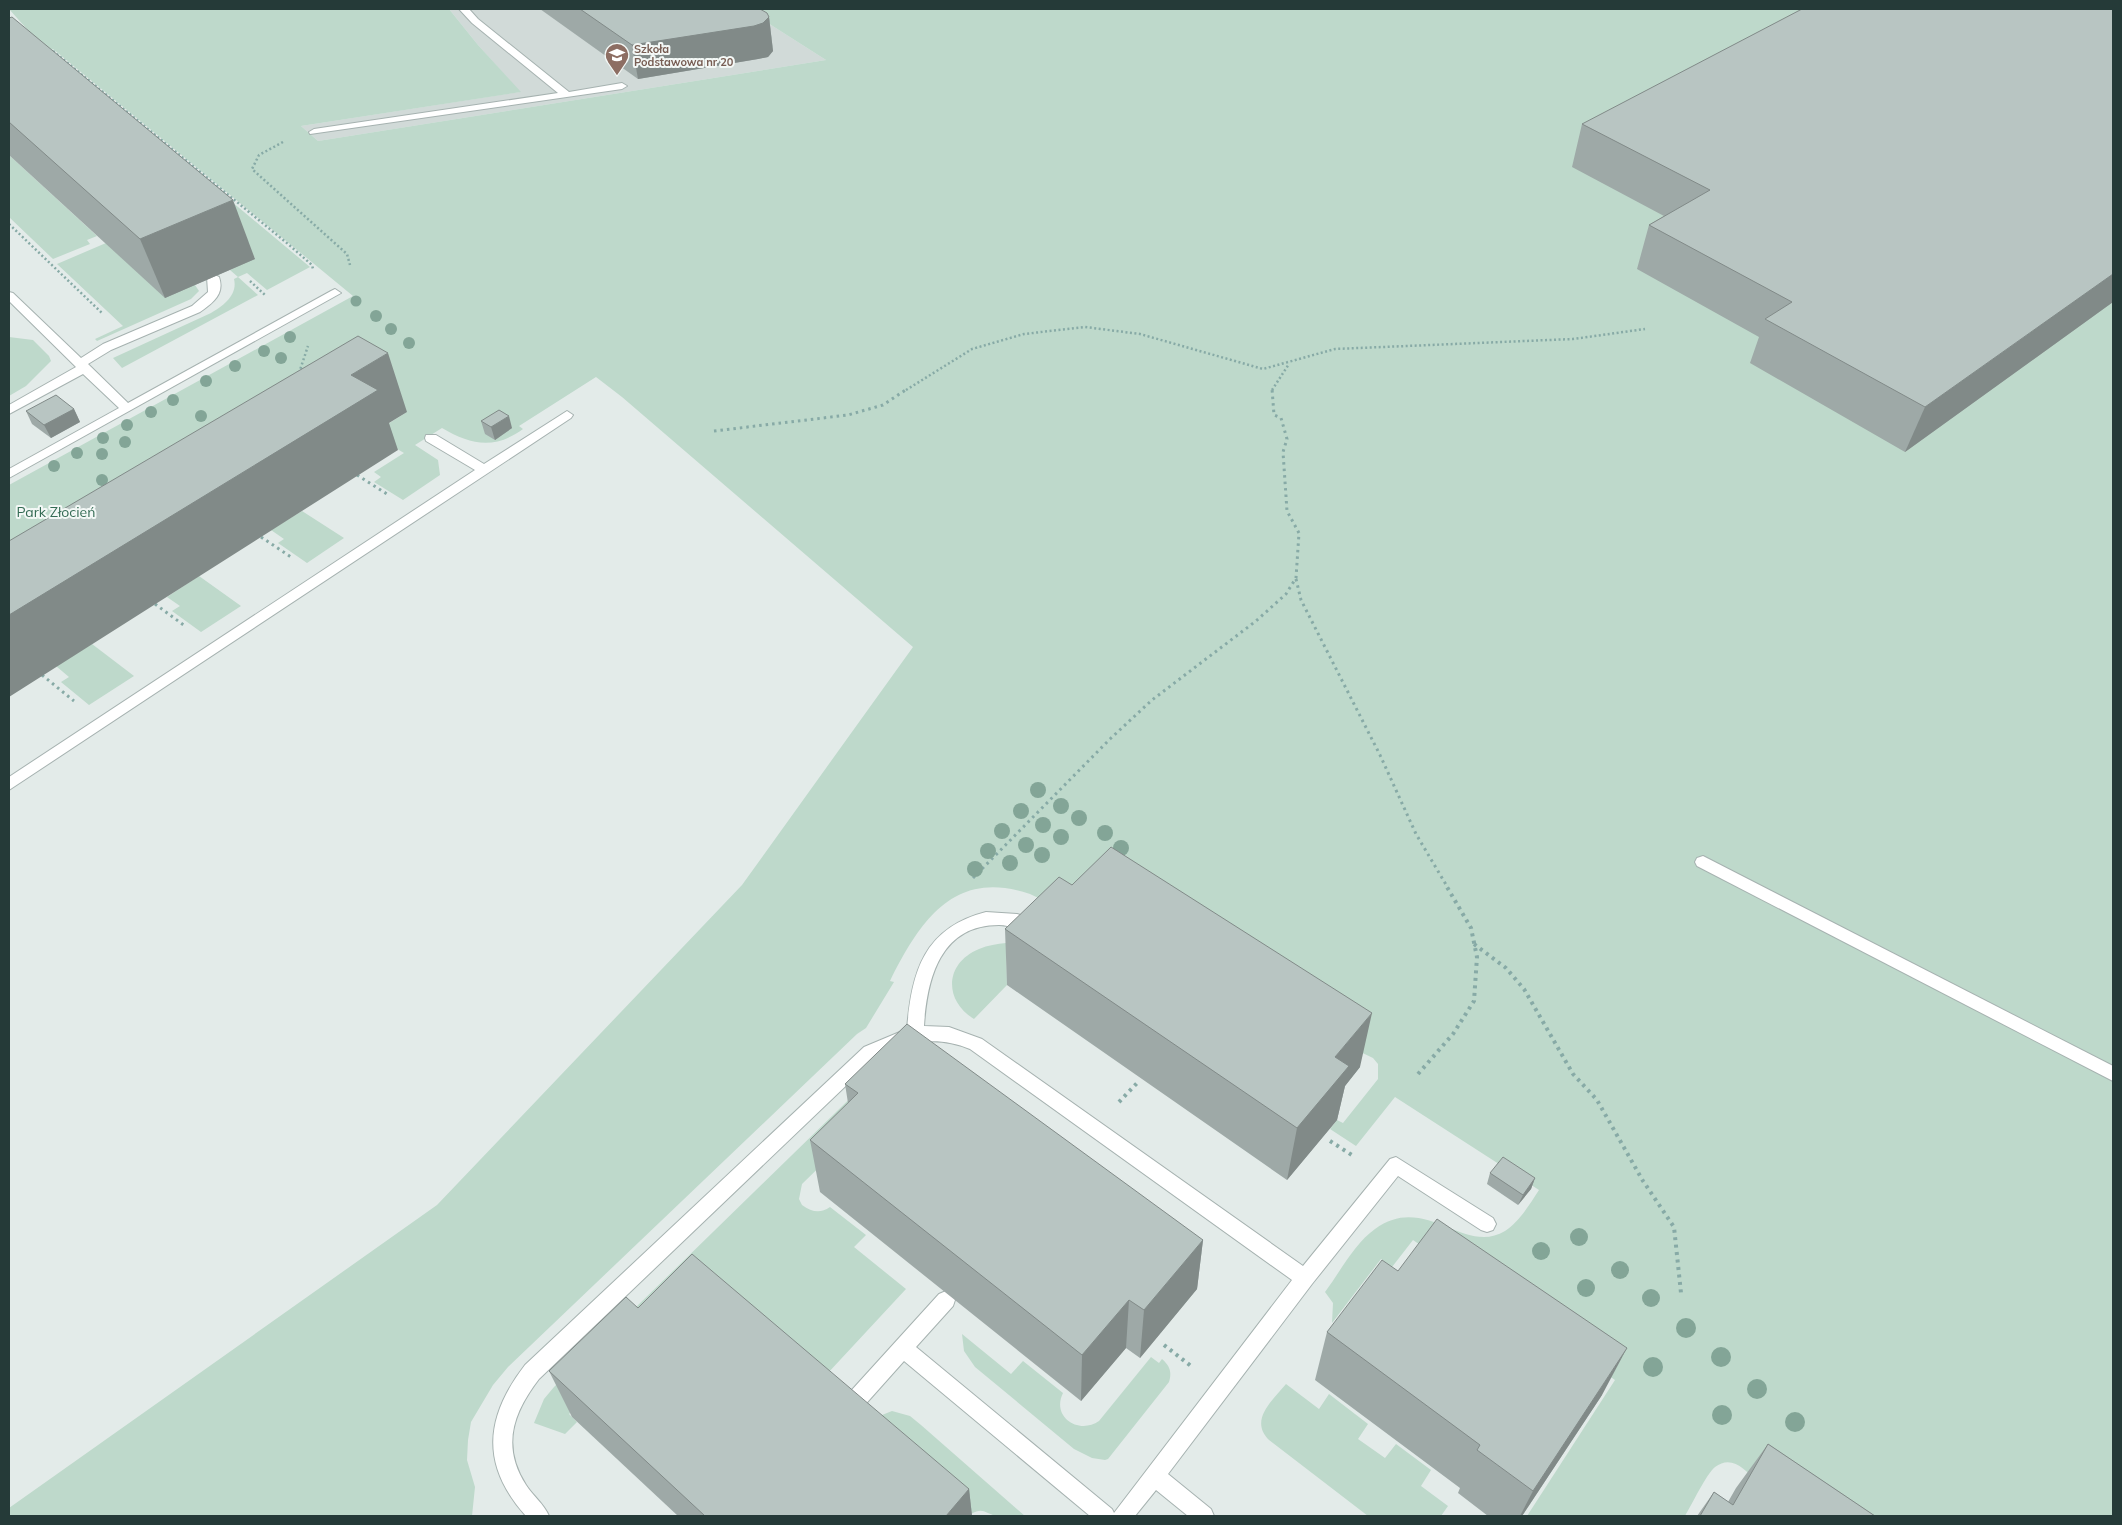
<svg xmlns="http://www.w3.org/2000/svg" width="2122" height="1525" viewBox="0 0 2122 1525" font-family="Mulish,sans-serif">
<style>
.built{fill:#d1dad8}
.green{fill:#bed9cb}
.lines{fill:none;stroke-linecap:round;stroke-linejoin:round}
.lane-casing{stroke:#a6b2b0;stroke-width:2}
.street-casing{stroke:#a6b2b0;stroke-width:2}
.path-far2{stroke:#87aaa6;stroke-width:2.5;stroke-dasharray:2 2.5;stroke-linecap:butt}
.path-far1{stroke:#87aaa6;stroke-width:3;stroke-dasharray:2.5 4;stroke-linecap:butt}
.path{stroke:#87aaa6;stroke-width:4;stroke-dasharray:3 4.5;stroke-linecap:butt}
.lane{fill:#fff;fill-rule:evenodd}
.street{fill:#fff;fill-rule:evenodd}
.tree{fill:#83a597}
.wall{fill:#9ea9a7}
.shaded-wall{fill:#818a88}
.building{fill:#b8c5c2;stroke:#818a88}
.labels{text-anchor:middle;stroke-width:4;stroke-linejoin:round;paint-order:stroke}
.far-education-label{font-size:11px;font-weight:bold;fill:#785e54;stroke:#f3f8f6;text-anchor:start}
.park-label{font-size:14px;fill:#346b54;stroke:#f3f8f6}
</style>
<rect width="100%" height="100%" fill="#e3ebe9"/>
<!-- built -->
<polygon class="built" points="449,9 746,9 826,60 318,141 301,126 520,92 478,45"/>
<!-- green -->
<g class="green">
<path d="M9 9H449L478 45 521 92 301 126 318 141 826 60 746 9H2113V1516H1777C1766 1499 1742 1446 1715 1467 1707 1473 1691 1506 1685 1516H1527L1615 1380 1413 1240 1392 1267 1381 1259 1332 1323 1333 1303 1325 1292C1340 1272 1354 1244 1375 1229 1425 1192 1464 1256 1505 1231 1519 1222 1530 1204 1539 1190L1395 1097 1356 1146 1330 1129 1337 1120 1343 1123 1378 1079V1064L1373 1058 1030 894C954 868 920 921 890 981L894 982 866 1028 857 1034 508 1367 493 1385 471 1422 468 1440 467 1460 475 1487 472 1516H9V1508L437 1205 742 885 913 647 622 397 596 377 519 426 523 429C494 450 471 445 442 428L415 445 438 460 440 475 403 500 374 482 381 477 374 472 404 453 372 434 407 412 9 621V485L353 296 53 49 51 51 310 267 267 290 247 273 238 277 258 295 122 368 113 358 211 313C223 306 238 295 234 279L238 277 230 270 255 258 9 60 42 46Z"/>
<polygon points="9,156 10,156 97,236 87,240 90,244 53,259 9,217"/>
<polygon points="106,243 195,285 199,291 191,299 97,341 95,339 123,326 57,264"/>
<polygon points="9,337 33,340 49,356 51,361 26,386 9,396"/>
<polygon points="302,511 344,538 307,563 278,543 284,539 271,530"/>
<polygon points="199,576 241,606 201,632 172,611 180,606 167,597"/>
<polygon points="92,644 134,676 89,705 61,682 69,677 56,666"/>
<path d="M1006 943 1007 985 974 1019C943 1000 945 963 979 949 988 945 997 944 1006 943Z"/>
<path d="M916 1073 802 1184 799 1199 802 1205C812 1212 820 1214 830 1207L866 1235 854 1247 906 1289 814 1388 699 1285 569 1414 577 1422 565 1434 534 1423 544 1399 554 1387 871 1078Z"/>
<path d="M962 1334 1011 1374 1023 1361 1063 1393C1051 1417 1079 1435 1099 1421L1151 1357 1159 1363 1162 1359C1170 1366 1172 1372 1169 1382L1108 1459 1105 1460 1092 1458 1074 1449 975 1367 964 1351Z"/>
<path d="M1286 1384 1319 1409 1329 1394 1368 1424 1358 1439 1385 1458 1396 1444 1431 1470 1421 1486 1448 1506 1441 1516H1368L1269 1440C1249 1420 1272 1401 1286 1384Z"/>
<path d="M892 1411 910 1416 921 1425 1025 1516C1017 1516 1004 1519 996 1516 985 1513 983 1507 971 1514L882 1415Z"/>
</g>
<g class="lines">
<!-- lane casing -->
<g class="lane-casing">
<g id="lane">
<polygon points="459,9 469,9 478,19 569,92 622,83 627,86 622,89 310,134 309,132 314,129 558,93 472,23"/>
<path d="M213 274 219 277C225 294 213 303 200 312L111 350 88 364 128 403 331 291 335 289 341 293 9 478V469L119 408 83 374 9 414V405L76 367 9 301V292L13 293 81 358 103 344 192 306 208 292 207 277Z"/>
<polygon points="567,411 573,415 571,418 9,790 9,777 475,470 426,441 425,438 426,435 436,435 484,464"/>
<polygon points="1703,856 2113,1066 2113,1081 1697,866 1695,862 1697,858"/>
</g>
</g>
<!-- street casing -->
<g class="street-casing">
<path id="street" d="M986 912 1017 914 1040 921 1042 926 1040 931C1028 935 1012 925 999 925 940 925 927 979 924 1026L949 1027 982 1039 1303 1266 1390 1159 1396 1157 1493 1218 1496 1224 1493 1230 1487 1232 1481 1230 1398 1176 1312 1284 1168 1474 1211 1509 1214 1516H1188L1156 1490 1135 1516H1090L904 1361 854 1417 847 1420 840 1417 837 1410 840 1403 939 1294 946 1291 953 1294 955 1300 953 1306 916 1347 1112 1509 1114 1513 1292 1280 970 1049C937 1035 907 1041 876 1057L539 1379C513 1413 501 1446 526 1485 533 1496 544 1504 549 1516H526C480 1465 485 1417 525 1365L864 1047 907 1029C912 971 924 928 986 912Z"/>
</g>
<!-- path-far2 -->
<g class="path-far2">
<polyline points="53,51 288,244 312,265 313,269"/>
<polyline points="283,142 259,155 252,169 347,254 350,265"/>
<polyline points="9,224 102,313"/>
<polyline points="250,281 265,295"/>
<polyline points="299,373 308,346"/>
<polyline points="906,390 972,349 1024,334 1085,327 1140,334 1263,369 1335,349 1573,339 1645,329"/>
<polyline points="1272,390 1289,364"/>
</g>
<!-- path-far1 -->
<g class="path-far1">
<polyline points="714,431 848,415 883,405 907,389"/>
<polyline points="357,475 387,494"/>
<polyline points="261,537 291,557"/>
<polyline points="1296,579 1301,600 1380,755 1416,834 1448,888"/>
<polyline points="155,604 185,626"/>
<polyline points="42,675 74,701"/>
<polyline points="973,878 1110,739 1152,700 1256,621 1286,594 1296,578 1299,533 1287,511 1283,452 1287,439 1281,418 1274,415 1272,389"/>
</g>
<!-- path -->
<g class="path">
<polyline points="1474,944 1506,968 1524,989 1573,1074 1597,1100 1643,1181 1674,1227 1681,1293"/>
<polyline points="1418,1074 1453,1034 1474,1001 1477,957 1471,928 1447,887"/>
<polyline points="1119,1102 1139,1081"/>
<polyline points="1330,1141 1355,1157"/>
<polyline points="1164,1345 1191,1366"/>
</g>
<!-- lane -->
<use href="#lane" class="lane"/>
<!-- street -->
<use href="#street" class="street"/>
</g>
<!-- trees -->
<g class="tree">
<circle cx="356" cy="301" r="5.5"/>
<circle cx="376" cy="316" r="6"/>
<circle cx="391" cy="329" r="6"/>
<circle cx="290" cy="337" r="6"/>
<circle cx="409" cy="343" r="6"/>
<circle cx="264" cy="351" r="6"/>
<circle cx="281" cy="358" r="6"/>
<circle cx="235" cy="366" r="6"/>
<circle cx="206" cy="381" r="6"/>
<circle cx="173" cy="400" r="6"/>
<circle cx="151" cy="412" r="6"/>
<circle cx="201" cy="416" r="6"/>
<circle cx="127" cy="425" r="6"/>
<circle cx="103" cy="438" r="6"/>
<circle cx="125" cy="442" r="6"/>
<circle cx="77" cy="453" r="6"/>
<circle cx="102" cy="454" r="6"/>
<circle cx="54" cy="466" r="6"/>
<circle cx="102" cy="480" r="6"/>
<circle cx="1038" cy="790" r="8"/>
<circle cx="1061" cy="806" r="8"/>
<circle cx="1021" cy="811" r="8"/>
<circle cx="1079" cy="818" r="8"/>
<circle cx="1043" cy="825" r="8"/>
<circle cx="1002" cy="831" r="8"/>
<circle cx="1105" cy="833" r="8"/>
<circle cx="1061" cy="837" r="8"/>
<circle cx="1026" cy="845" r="8"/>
<circle cx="1121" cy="848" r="8"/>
<circle cx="988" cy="851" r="8"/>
<circle cx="1042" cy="855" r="8"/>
<circle cx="1010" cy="863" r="8"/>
<circle cx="975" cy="869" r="8"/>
<circle cx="1579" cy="1237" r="9"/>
<circle cx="1541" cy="1251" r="9"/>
<circle cx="1620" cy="1270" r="9"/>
<circle cx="1586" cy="1288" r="9"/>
<circle cx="1651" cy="1298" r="9"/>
<circle cx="1686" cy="1328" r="10"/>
<circle cx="1721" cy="1357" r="10"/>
<circle cx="1653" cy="1367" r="10"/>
<circle cx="1757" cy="1389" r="10"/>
<circle cx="1722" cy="1415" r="10"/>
<circle cx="1795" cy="1422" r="10"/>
</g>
<!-- wall -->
<g class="wall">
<polygon points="540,9 760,9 769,17 773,51 768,57 758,59 638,79"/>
<polygon points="2113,9 2113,302 1905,452 1750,363 1759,337 1637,269 1649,225 1664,216 1572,167 1582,124"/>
<polygon points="9,18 255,259 165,298 9,155"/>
<polygon points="74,409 80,422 51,438 32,424 26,411"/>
<polygon points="481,421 512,428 495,440 485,434"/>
<polygon points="1072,885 1360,1067 1345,1086 1337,1120 1287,1180 1007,985 1005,929"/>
<polygon points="845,1084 1203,1240 1197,1289 1140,1358 1126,1348 1081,1401 820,1192 810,1140 848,1103"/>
<polygon points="1490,1173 1535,1178 1531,1189 1518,1205 1487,1184"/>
<polygon points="1398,1271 1602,1395 1522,1516 1488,1516 1458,1493 1460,1488 1315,1380 1327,1332"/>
<polygon points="638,1308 969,1489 972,1516 678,1516 572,1417 549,1371"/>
<polygon points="1768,1444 1875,1516 1697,1516 1714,1492 1728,1502 1736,1488"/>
</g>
<!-- shaded-wall -->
<g class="shaded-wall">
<polygon points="769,17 773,51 768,57 758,59 638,79 632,45"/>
<polygon points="233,200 255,259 165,298 140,239"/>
<polygon points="2113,274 2113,302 1905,452 1925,407"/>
<polygon points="388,353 407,412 389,423 398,450 9,697 9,615 351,375"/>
<polygon points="74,409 80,422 51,438 44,425"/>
<polygon points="509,416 512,428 495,440 491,427"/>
<polygon points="1372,1013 1360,1067 1345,1086 1337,1120 1287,1180 1297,1128 1335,1057"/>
<polygon points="1535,1178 1531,1189 1518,1205 1523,1195"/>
<polygon points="1203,1240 1197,1289 1140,1358 1144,1310"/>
<polygon points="1129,1300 1126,1348 1081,1401 1082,1355"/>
<polygon points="1627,1348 1602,1395 1522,1516 1520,1516 1533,1491"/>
<polygon points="969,1489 972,1516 946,1516"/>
</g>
<!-- building -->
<g class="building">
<polygon points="580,9 760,9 767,13 769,17 763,23 754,26 632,45"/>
<polygon points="1802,9 2113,9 2113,274 1925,407 1765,319 1792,302 1649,225 1710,190 1582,124"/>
<polygon points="12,17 233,200 140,239 9,122 9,18"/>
<polygon points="358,336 388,353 351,375 378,390 9,615 9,541"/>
<polygon points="56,395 74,409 44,425 26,411"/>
<polygon points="499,410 509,416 491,427 481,421"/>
<polygon points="1111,847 1372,1013 1335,1057 1349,1066 1297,1128 1005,929 1059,877 1072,885"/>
<polygon points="907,1024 1203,1240 1144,1310 1129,1300 1082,1355 810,1140 858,1093 845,1084"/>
<polygon points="1503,1157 1535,1178 1523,1195 1490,1173"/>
<polygon points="1437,1219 1627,1348 1533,1491 1477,1450 1480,1445 1327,1332 1382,1260 1398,1271"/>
<polygon points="692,1254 969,1489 946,1516 705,1516 549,1371 626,1297 638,1308"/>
<polygon points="1768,1444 1875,1516 1700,1516 1714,1492 1733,1505"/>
</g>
<!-- icons -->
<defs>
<g id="school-pin" transform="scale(1.25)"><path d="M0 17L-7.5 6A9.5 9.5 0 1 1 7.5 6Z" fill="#8d6e63" stroke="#f3f8f6"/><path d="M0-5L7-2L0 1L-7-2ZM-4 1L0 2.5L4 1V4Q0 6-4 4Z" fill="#fff"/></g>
</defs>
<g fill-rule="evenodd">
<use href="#school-pin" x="617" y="55"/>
</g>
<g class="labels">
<!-- far-education labels -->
<g class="far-education-label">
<text x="634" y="53">Szkoła<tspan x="634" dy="13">Podstawowa nr 20</tspan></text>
</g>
<!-- park labels -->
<g class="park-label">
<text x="56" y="517">Park Złocień</text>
</g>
</g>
<!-- border -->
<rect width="2122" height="1525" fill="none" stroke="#253a38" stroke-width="20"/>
</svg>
